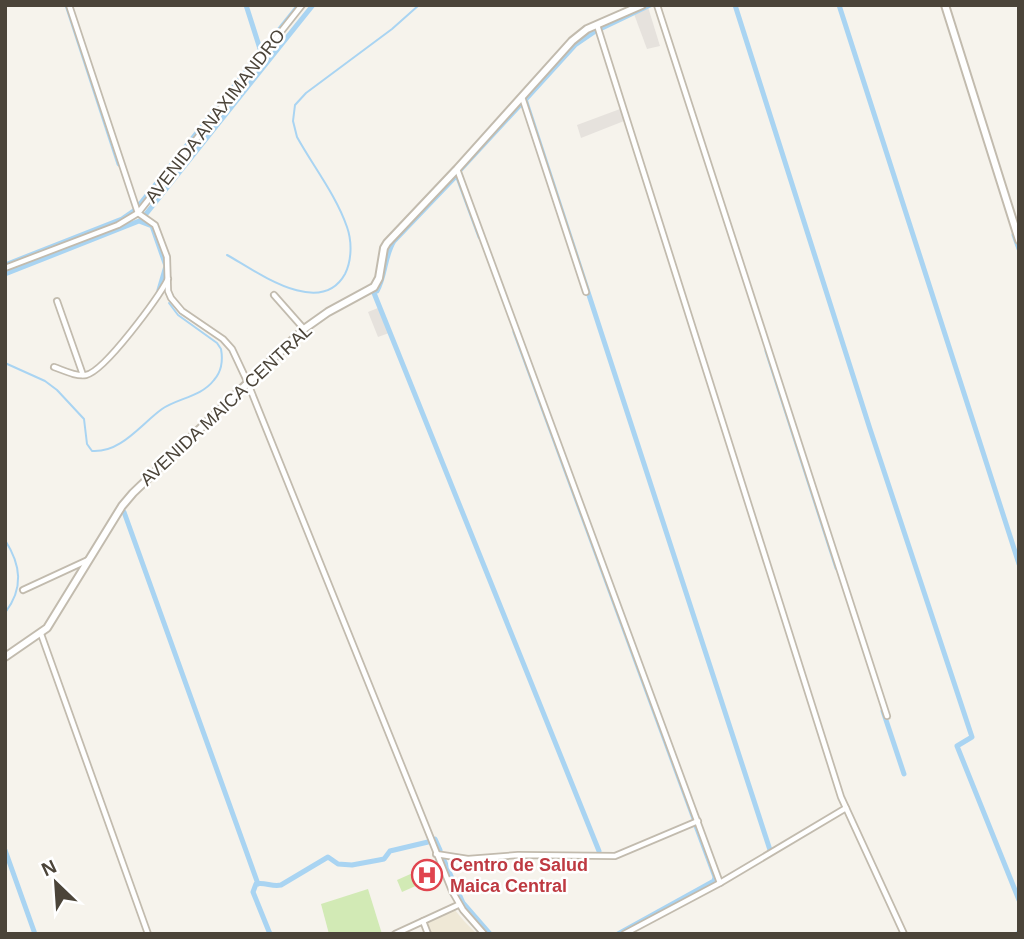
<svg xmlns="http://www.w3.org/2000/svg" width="1024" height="939" viewBox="0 0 1024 939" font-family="Helvetica,sans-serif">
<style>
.industrial{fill:#e6e2dd}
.education{fill:#efe8d6}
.green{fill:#d2eab5}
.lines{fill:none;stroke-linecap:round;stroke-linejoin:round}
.stream{stroke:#a9d4f2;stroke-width:2}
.canal{stroke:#a9d4f2;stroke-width:5}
.minor-casing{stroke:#c2bbae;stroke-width:8}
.tertiary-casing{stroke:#c2bbae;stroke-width:10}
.minor{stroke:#fff;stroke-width:4.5}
.tertiary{stroke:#fff;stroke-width:6}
.labels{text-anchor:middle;stroke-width:5;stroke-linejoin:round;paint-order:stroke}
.street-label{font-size:18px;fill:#4b4439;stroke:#fff}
.health-label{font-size:18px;font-weight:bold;fill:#be3a42;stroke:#fff;text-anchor:start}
</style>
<rect width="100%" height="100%" fill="#f6f3ec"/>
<!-- industrial -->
<g class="industrial">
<polygon points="648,7 660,46 647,49 634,14"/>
<polygon points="620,109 624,121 581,138 577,125"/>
<polygon points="378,308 389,333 378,337 368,312"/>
</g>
<!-- education -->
<polygon class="education" points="454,909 464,921 477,934 430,934 426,922"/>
<!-- green -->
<g class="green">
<polygon points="415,872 420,884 402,892 397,880"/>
<polygon points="368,889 382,934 329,934 321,904"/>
</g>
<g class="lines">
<!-- stream -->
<g class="stream">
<path d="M227 255C256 271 320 319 345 274 352 260 352 241 347 227 336 195 313 166 297 137L293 121 295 105 306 93 392 29 419 5"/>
<path d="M5 363 45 381 57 390 84 419 87 444 92 451C121 453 141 424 162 409 178 398 201 397 214 380 222 371 223 360 221 349L217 343 178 315 169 303"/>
<path d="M5 540C21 565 24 588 5 613"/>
</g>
<!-- canal -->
<g class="canal">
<polyline points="67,5 119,164"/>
<polyline points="246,5 261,52"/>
<polyline points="735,5 870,429 972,737 957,746 1019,900"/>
<polyline points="839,5 1019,564"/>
<polyline points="602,28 650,5"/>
<polyline points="525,99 770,850"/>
<polyline points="525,100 575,45 594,32"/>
<polyline points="461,169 521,104"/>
<polyline points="140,204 299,5"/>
<polyline points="146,214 313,5"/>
<polyline points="1014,235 1019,249"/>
<polyline points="5,265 122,219 135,210"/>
<polyline points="5,274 139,221 152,226 166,266 159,290"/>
<path d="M377 291C386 275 384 257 394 241L457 175 480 237"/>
<polyline points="374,293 599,851"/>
<polyline points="515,332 694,819"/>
<polyline points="767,351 837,568"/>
<polyline points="124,512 258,884"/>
<polyline points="883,711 904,774"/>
<polyline points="435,839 440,850"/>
<polyline points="5,850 35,934"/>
<polyline points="443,858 463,903 490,934"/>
<path d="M270 934 253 892 256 884C265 882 272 887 281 885L328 857 338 864 352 865 379 860 384 859 390 851 428 842"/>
<polyline points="618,934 714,881 715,877 696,826"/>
<polyline points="1017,934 1019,933"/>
</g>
<!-- minor casing -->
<g class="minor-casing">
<g id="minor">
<polyline points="69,5 138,213 155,225 167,257 168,291 171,298 182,311 223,339 232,349 247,381 452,891 463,910 484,934"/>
<polyline points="657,5 887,716"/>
<polyline points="597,25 841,797 904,934"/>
<polyline points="522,97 586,292"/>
<polyline points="457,169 720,883"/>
<polyline points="5,268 118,225 138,213 302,5"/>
<polyline points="274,295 304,329"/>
<polyline points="57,301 83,375"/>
<path d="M54 367C63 370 76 377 86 375 105 371 158 298 168 279"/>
<polyline points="23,590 88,560"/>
<polyline points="41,634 148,934"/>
<polyline points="436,854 468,859 518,855 615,856 698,821"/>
<polyline points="423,921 428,934"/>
<polyline points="395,934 458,905"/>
<polyline points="624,934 720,883 846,808"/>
</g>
</g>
<!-- tertiary casing -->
<g class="tertiary-casing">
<g id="tertiary">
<polyline points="945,5 1019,240"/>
<polyline points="5,657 47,628 122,506 133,493 304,329 328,312 374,287 379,278 384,248 387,243 457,169 572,41 587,29 642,5"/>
</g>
</g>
<!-- minor -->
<use href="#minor" class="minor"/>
<!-- tertiary -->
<use href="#tertiary" class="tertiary"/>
</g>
<!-- icons -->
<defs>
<g id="hospital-ring" transform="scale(1.575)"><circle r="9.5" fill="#fff" stroke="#e0444e" stroke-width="1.5"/><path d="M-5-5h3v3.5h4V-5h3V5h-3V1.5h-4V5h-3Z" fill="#e0444e"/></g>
</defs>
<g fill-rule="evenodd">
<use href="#hospital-ring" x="427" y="875"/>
</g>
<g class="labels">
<!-- street labels -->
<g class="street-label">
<text transform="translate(215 116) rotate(-52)" y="6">AVENIDA ANAXIMANDRO</text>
<text transform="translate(226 405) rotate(-43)" y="6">AVENIDA MAICA CENTRAL</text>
</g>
<!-- health labels -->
<g class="health-label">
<text x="450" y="871">Centro de Salud<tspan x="450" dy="21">Maica Central</tspan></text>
</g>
</g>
<!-- border -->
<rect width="1024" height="939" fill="none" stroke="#4b4439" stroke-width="14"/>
<!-- north arrow -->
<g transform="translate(56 883) rotate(335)" stroke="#ffffff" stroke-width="5" paint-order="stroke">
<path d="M0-5L12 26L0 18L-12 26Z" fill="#4b4439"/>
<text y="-10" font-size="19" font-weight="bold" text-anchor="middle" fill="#4b4439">N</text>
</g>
</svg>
